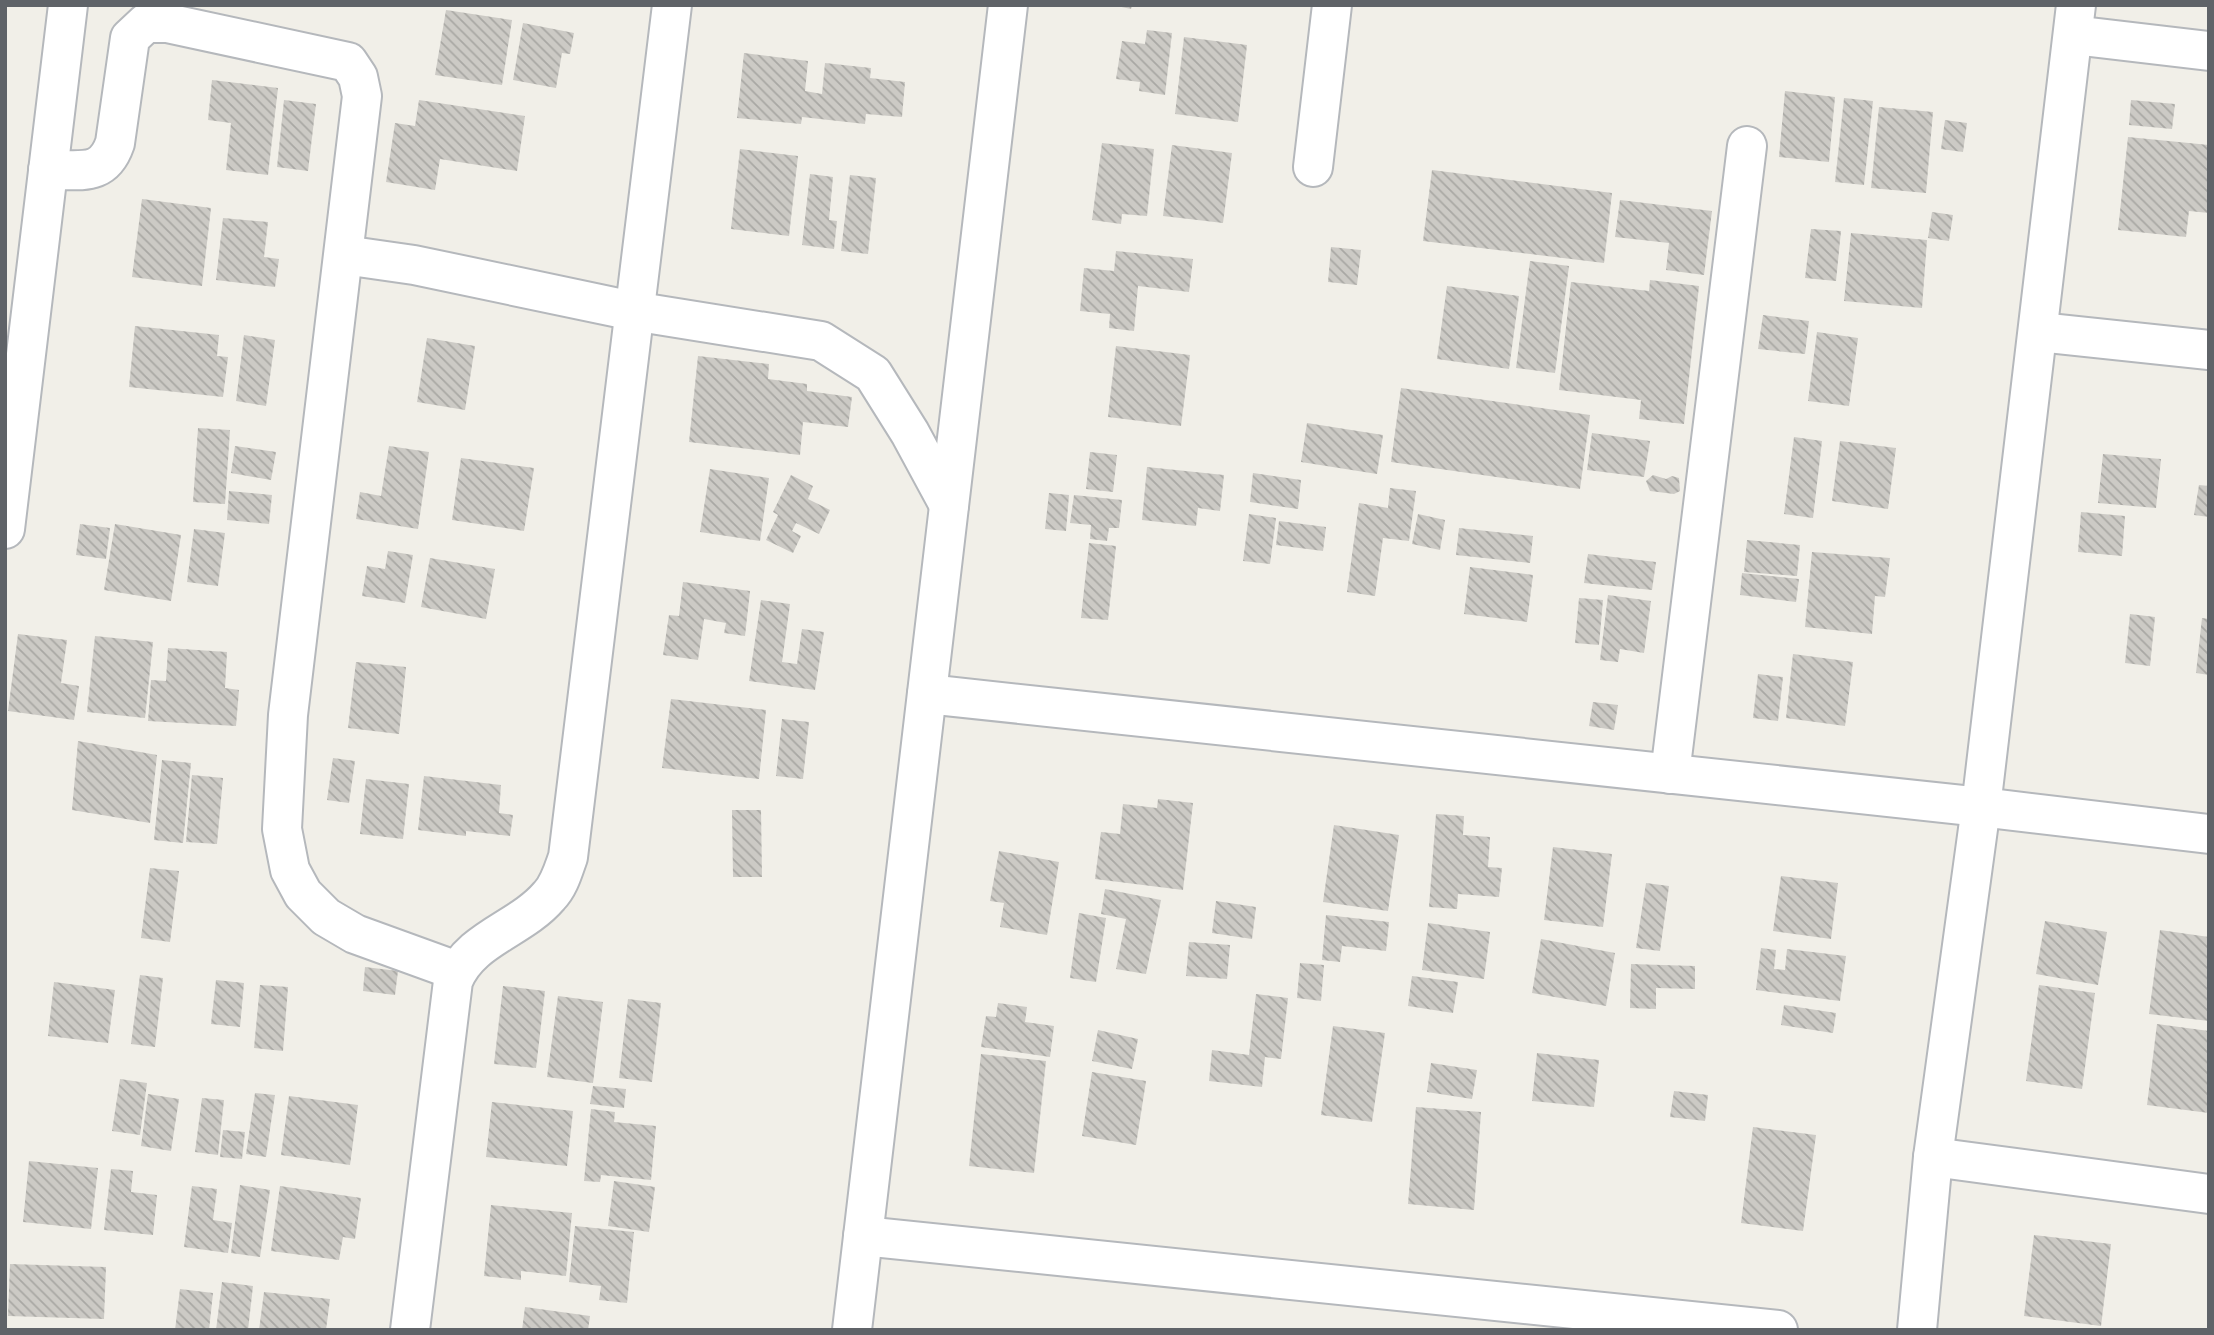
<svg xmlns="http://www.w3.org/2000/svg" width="2214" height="1335" viewBox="0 0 2214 1335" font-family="Rubik,sans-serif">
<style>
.building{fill:url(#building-back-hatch)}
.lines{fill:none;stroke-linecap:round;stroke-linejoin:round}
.minor-casing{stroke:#b5b8bc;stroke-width:42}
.minor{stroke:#fff;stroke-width:38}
</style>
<defs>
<pattern id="building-back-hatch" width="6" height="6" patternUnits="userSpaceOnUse" patternTransform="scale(1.75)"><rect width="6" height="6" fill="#cccac5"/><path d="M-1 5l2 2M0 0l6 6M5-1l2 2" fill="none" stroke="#a9a8a4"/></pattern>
</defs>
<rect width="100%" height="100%" fill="#f1efe8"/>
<!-- building -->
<g class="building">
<polygon points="1112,5 1132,5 1131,9"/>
<polygon points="446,10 512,20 502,85 435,75"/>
<polygon points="523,23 574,33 570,54 562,53 556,88 513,80"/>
<polygon points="1147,30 1172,33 1165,95 1139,91 1140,82 1116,79 1122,41 1145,44"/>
<polygon points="1184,37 1247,45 1238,122 1175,114"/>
<polygon points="744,53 808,61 805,91 822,94 825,63 871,68 870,78 905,82 902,117 866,114 865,124 802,117 801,124 737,118"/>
<polygon points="212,80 278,88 268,175 226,170 231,123 208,120"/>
<polygon points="1785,91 1835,97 1829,162 1779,157"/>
<polygon points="1844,98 1873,101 1864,185 1835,182"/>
<polygon points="284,100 316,104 308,171 277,167"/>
<polygon points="419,100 525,116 517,171 440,159 435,190 386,182 395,123 415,126"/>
<polygon points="2131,100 2175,104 2172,129 2129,125"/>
<polygon points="1879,107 1933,112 1926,193 1871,188"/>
<polygon points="1945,120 1967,123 1963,152 1941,149"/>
<polygon points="2128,137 2209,145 2209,213 2189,211 2186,237 2118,230"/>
<polygon points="1102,143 1154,149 1147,216 1122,214 1121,224 1092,220"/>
<polygon points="1172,145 1232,153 1223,223 1163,216"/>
<polygon points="740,149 798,156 789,236 731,229"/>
<polygon points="1432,170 1612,193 1604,263 1423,241"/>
<polygon points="810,174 833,177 829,220 837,221 834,249 802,245"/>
<polygon points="850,175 876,178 868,254 841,251"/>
<polygon points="142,199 211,208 202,286 132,277"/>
<polygon points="1620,200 1712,211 1704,275 1666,270 1669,243 1615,237"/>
<polygon points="1932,212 1953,215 1949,241 1928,238"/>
<polygon points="223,218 268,222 264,257 279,259 275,287 216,280"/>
<polygon points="1811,229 1841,231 1836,281 1805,278"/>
<polygon points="1851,233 1927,240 1922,308 1844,301"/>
<polygon points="1331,247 1361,250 1357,285 1328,282"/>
<polygon points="1116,251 1193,259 1189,292 1138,286 1134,331 1109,328 1110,314 1080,311 1084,268 1114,271"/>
<polygon points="1530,261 1569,266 1555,373 1516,368"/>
<polygon points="1650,280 1699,286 1684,424 1639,419 1641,400 1559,390 1571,282 1649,291"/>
<polygon points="1447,286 1519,296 1509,369 1437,359"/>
<polygon points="1763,315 1809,321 1805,354 1758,349"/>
<polygon points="135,326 219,335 217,356 228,357 223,397 129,387"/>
<polygon points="1817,332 1858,338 1849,406 1808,401"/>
<polygon points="244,335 275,340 266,406 236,401"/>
<polygon points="427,338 475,346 465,410 417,402"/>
<polygon points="1116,346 1190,355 1181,426 1108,417"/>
<polygon points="698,356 769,364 768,379 807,384 807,391 852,397 848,427 803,422 800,455 689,442"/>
<polygon points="1401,388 1590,415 1580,489 1391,462"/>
<polygon points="1307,423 1383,435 1377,474 1301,462"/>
<polygon points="198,428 230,430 225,504 193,502"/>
<polygon points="1592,433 1650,441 1644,477 1587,470"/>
<polygon points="1794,437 1822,441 1813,518 1784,514"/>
<polygon points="1840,441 1896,448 1888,509 1832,501"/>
<polygon points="235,446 276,452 271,480 231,473"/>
<polygon points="389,446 429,452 418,529 356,519 360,492 381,496"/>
<polygon points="1090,452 1117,455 1113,492 1086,489"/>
<polygon points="2103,454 2161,459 2156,508 2098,503"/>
<polygon points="461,458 534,468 524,531 452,520"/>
<polygon points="1147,467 1224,475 1220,511 1198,508 1196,526 1142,520"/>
<polygon points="710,469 769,478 760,541 700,532"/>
<polygon points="1253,473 1301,480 1298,509 1250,502"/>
<polygon points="791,475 813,486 808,499 830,510 819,534 796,523 792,531 801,536 793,553 766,540 778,515 773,512"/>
<polygon points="1653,475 1666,479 1672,476 1679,478 1680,491 1674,494 1650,491 1646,481"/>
<polygon points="2199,485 2209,486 2209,517 2194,515"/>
<polygon points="1390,488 1416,491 1409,541 1383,538 1375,596 1347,592 1359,503 1388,508"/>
<polygon points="229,491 272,495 269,524 227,520"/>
<polygon points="1049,493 1069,495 1066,531 1045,529"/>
<polygon points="1074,495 1122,500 1119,528 1109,528 1107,541 1090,539 1091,525 1070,523"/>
<polygon points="2081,512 2125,516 2122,556 2078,552"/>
<polygon points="1249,514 1276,518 1270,564 1243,561"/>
<polygon points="1418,514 1445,520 1440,550 1412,544"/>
<polygon points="1279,521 1326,527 1323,551 1276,545"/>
<polygon points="80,524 110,528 106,559 76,555"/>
<polygon points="115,524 181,535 171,601 104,590"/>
<polygon points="1459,528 1533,536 1530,563 1456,555"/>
<polygon points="194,529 225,533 218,586 187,582"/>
<polygon points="1747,540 1800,545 1797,576 1744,572"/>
<polygon points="1089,543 1116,546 1108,620 1081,618"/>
<polygon points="388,551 413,555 405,603 362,596 367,566 385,569"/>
<polygon points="1812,552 1890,558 1885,597 1875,596 1872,634 1805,627"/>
<polygon points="1588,554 1656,562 1652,590 1584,583"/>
<polygon points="430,558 495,569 486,619 421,607"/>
<polygon points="1470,567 1533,575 1527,622 1464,614"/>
<polygon points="1742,573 1799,579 1796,602 1740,595"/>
<polygon points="683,582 750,591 745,636 724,633 726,623 704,619 698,660 663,655 669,615 679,616"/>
<polygon points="1608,595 1651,601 1644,653 1620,649 1618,662 1600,660"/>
<polygon points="1579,598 1603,600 1599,645 1575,643"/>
<polygon points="761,600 790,604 782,662 797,664 802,629 824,632 815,690 749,681"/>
<polygon points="2130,614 2155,617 2150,666 2125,663"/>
<polygon points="2202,618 2209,619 2209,675 2196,673"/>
<polygon points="18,634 67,640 61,683 79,686 74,720 8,711"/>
<polygon points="95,636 153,642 145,718 87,712"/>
<polygon points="168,648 227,652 225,688 239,690 236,726 148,721 151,680 166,681"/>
<polygon points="1793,654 1853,662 1845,726 1786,718"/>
<polygon points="356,662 406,667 399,734 348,728"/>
<polygon points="1758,674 1783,677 1778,721 1753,718"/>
<polygon points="671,699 766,710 759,779 662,768"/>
<polygon points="1593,702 1618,705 1614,730 1589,726"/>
<polygon points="782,719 809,722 803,779 776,776"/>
<polygon points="78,741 157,755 150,823 72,810"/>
<polygon points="333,758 355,761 349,803 327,800"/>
<polygon points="162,760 191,763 183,843 154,840"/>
<polygon points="192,775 223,778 217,844 186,842"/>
<polygon points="424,776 501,785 499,813 513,815 510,836 466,831 466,836 418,830"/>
<polygon points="366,779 409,784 403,839 360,834"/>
<polygon points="1158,799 1193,803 1183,890 1095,879 1101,832 1120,834 1123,804 1157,808"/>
<polygon points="732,810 761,810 762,877 733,877"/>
<polygon points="1436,814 1464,816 1463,835 1490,837 1488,867 1502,868 1499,897 1458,894 1457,909 1429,907"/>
<polygon points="1334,825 1399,835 1388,911 1323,902"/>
<polygon points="1553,847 1612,854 1603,927 1544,920"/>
<polygon points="999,851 1059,862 1047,935 1000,927 1004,903 990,901"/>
<polygon points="150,868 179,871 170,942 141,938"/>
<polygon points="1781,876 1838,883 1831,939 1773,931"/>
<polygon points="1646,883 1669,886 1660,951 1636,948"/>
<polygon points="1105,889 1161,900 1146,974 1116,969 1126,919 1101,914"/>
<polygon points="1216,901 1256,907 1252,939 1212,933"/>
<polygon points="1079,913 1106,918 1096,982 1070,978"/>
<polygon points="1326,915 1389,922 1386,951 1342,946 1340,962 1322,960"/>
<polygon points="2045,921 2107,932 2098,985 2036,974"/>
<polygon points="1428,923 1490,932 1484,979 1422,970"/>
<polygon points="2160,930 2209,937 2209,1021 2149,1014"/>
<polygon points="1541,939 1615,953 1606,1006 1532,993"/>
<polygon points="1189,942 1230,945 1227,979 1186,976"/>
<polygon points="1761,948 1776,950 1774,969 1785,970 1787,949 1846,956 1840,1001 1756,990"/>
<polygon points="1300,963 1324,965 1321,1001 1297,998"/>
<polygon points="1631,964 1695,966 1695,989 1656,988 1656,1009 1630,1008"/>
<polygon points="365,967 398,971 395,995 363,991"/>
<polygon points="140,975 163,978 155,1047 131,1044"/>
<polygon points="1412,976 1458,982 1453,1013 1408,1006"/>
<polygon points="216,980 244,983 240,1027 211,1024"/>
<polygon points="54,982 115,990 108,1043 48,1036"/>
<polygon points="260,985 288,987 283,1051 254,1048"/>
<polygon points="2039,985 2095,993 2082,1089 2026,1081"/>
<polygon points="503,986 545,991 536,1068 494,1064"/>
<polygon points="1256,994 1288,998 1281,1059 1265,1057 1262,1087 1209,1081 1212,1050 1249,1055"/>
<polygon points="558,996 603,1002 593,1083 547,1077"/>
<polygon points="628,999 661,1003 652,1082 619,1078"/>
<polygon points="998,1003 1027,1007 1025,1022 1054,1026 1050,1057 981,1047 986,1016 996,1017"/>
<polygon points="1784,1005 1836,1013 1833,1033 1781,1025"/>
<polygon points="2157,1024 2209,1031 2209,1113 2147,1105"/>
<polygon points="1333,1026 1385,1033 1372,1122 1321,1115"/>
<polygon points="1098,1030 1138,1039 1132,1069 1092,1061"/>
<polygon points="1537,1053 1599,1060 1594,1107 1532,1101"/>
<polygon points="981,1054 1046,1061 1034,1173 969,1166"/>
<polygon points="1431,1063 1477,1070 1472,1099 1427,1092"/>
<polygon points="1092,1072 1146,1081 1136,1145 1082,1136"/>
<polygon points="120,1079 147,1083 140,1135 112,1131"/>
<polygon points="593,1086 626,1089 624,1108 590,1104"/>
<polygon points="1674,1091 1708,1095 1705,1121 1670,1117"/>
<polygon points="255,1093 275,1095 266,1157 246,1154"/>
<polygon points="148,1094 179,1099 171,1151 141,1146"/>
<polygon points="289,1096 358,1105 350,1165 281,1155"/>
<polygon points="202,1098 224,1100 218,1155 195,1152"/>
<polygon points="492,1102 573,1111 567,1166 486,1157"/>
<polygon points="1416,1107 1481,1112 1474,1210 1408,1204"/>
<polygon points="591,1109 615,1112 614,1122 656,1126 651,1180 601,1175 600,1182 584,1181"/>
<polygon points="1753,1127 1816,1135 1803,1231 1741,1223"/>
<polygon points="223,1130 245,1132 242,1159 220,1157"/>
<polygon points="29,1161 98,1168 91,1229 23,1222"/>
<polygon points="111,1169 133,1171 131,1192 157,1195 153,1235 104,1230"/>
<polygon points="614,1181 655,1187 649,1232 608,1226"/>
<polygon points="240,1185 270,1190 260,1257 231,1253"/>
<polygon points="192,1186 217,1189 213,1220 232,1223 228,1253 184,1247"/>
<polygon points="280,1186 361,1198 355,1239 343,1237 339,1260 271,1251"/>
<polygon points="491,1205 572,1213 566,1276 521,1271 521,1280 484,1276"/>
<polygon points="575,1226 634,1232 627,1303 599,1300 601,1286 569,1282"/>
<polygon points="2034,1235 2111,1244 2101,1326 2024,1316"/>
<polygon points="10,1264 106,1267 104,1319 8,1316"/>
<polygon points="222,1282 253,1286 248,1330 216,1330"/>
<polygon points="180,1289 213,1293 209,1330 175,1330"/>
<polygon points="264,1292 330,1299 326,1330 259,1330"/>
<polygon points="525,1307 590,1316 588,1330 522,1330"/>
</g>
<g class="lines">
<!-- minor casing -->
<g class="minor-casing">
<g id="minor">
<polyline points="2073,35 2209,51"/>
<polyline points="1313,167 1332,5"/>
<path d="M48 170C80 169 103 178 115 143L130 38 146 23H167L348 62 358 77 362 96 288 715 282 829 290 870 303 894 326 917 355 934 457 971"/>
<polyline points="344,255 414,265 633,311 821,341 873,374 910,433 949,505"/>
<polyline points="2039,332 2209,350"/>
<polyline points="5,529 68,5"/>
<polyline points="927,694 1981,807 2209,834"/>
<polyline points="1670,774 1747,146"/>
<polyline points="1933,1157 2209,1194"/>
<polyline points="863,1236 1778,1330"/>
<path d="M410 1330 453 981C470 938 520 930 549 896 559 886 563 871 568 857L672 5"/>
<polyline points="852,1330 1008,5"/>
<polyline points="1917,1330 1933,1157 1981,807 2076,5"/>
</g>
</g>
<!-- minor -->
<use href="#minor" class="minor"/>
</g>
<!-- border -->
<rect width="2214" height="1335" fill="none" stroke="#5f6368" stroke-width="14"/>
</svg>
